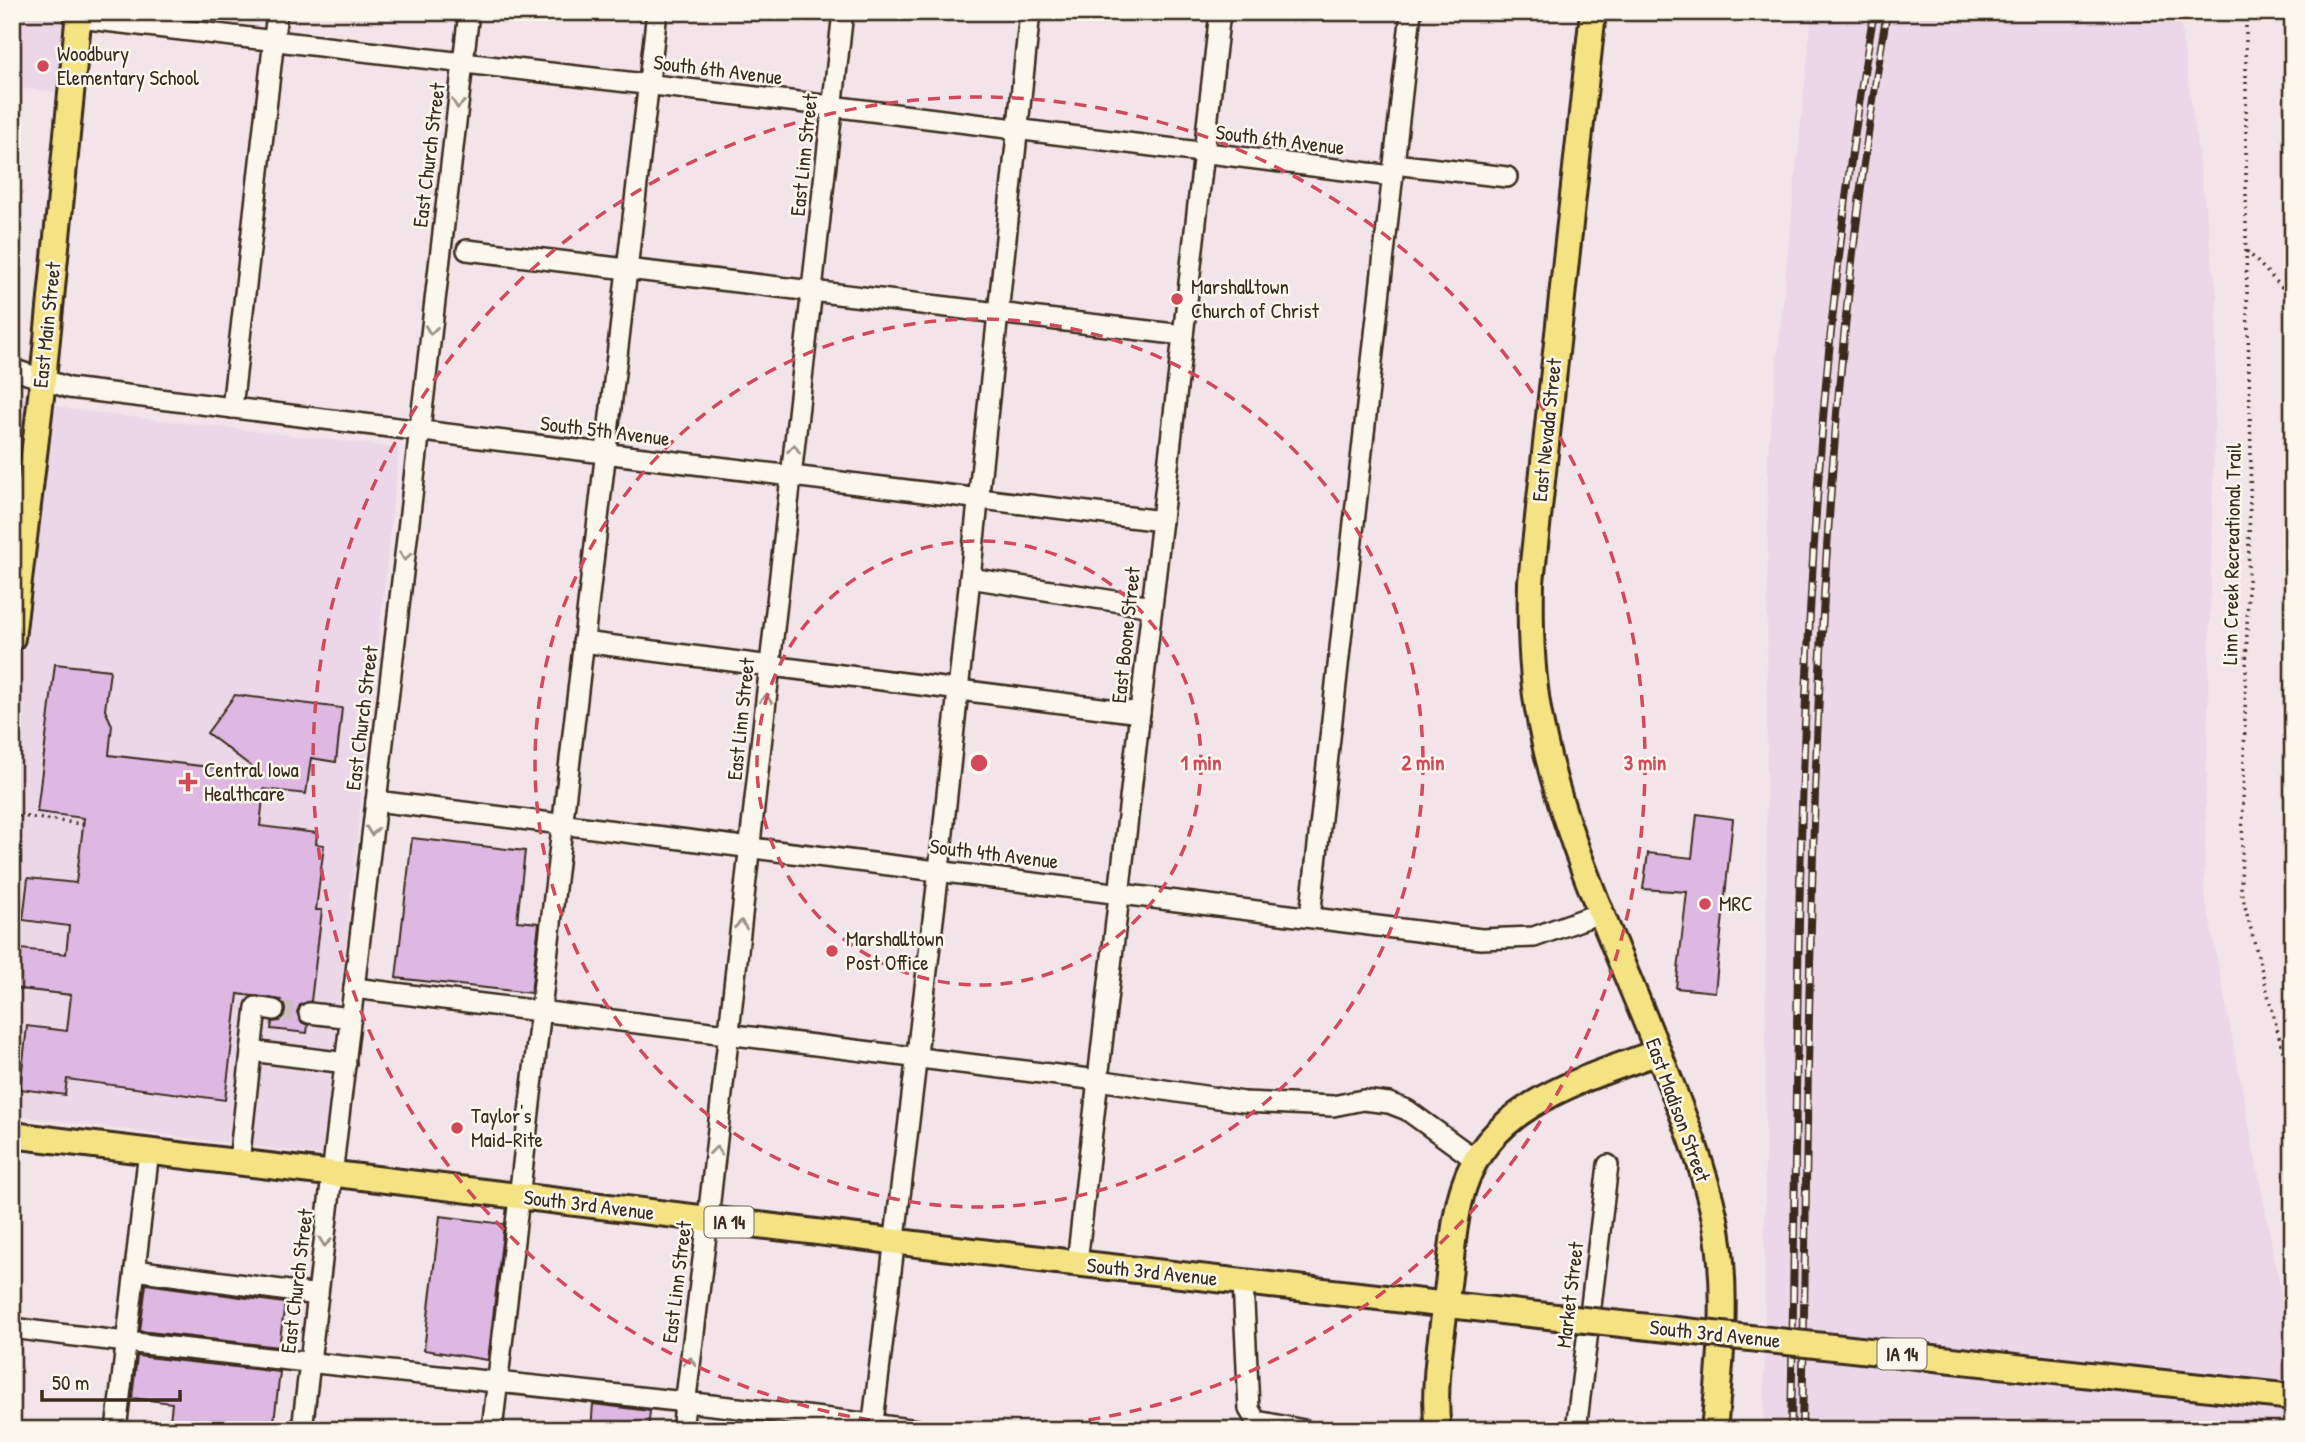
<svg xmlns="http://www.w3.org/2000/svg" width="2305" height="1442" viewBox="0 0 2305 1442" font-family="'Patrick Hand',sans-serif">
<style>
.built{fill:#ebd7e7}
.building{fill:#dcb8e2;stroke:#3b2a1e;stroke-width:2}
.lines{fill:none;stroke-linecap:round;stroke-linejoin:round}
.minor-tunnel{stroke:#cdbfc0;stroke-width:19;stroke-dasharray:19 10;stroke-linecap:butt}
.minor-casing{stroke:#3b2a1e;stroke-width:24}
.major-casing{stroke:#3b2a1e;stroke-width:30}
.path{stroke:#3b2a1e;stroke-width:3.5;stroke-dasharray:2 5;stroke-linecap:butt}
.minor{stroke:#fbf7ec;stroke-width:19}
.major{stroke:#f4e382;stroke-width:24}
.rail-casing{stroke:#3b2a1e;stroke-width:8}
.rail{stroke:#fbf7ec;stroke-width:5;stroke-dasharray:16;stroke-linecap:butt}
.major-bridge-casing{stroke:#3b2a1e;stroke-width:30;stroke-linecap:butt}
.major-bridge{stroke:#f4e382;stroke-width:24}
.oneway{stroke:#9b9085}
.ring{fill:none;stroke:#d1495b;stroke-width:3.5;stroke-dasharray:12 9}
.poi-dot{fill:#d1495b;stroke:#fbf7ec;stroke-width:2.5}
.labels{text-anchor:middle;stroke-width:5;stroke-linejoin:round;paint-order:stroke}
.shield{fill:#fbf7ec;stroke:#75685c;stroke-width:2}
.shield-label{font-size:19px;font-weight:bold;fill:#3b2a1e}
.poi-label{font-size:21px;fill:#3b2a1e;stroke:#fbf7ec;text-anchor:start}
.street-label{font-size:21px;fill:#3b2a1e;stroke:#fbf7ec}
.centre{fill:#d1495b;stroke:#fbf7ec;stroke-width:3.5}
.ring-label{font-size:21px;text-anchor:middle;font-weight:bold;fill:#d1495b;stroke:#fbf7ec;stroke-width:5;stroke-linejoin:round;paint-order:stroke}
</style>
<rect width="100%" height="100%" fill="#f2e4e9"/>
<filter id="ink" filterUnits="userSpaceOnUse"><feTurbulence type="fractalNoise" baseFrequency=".0143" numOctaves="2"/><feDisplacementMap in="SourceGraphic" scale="14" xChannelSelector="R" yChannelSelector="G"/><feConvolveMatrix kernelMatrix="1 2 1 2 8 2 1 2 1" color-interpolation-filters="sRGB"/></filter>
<g filter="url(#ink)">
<!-- built -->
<g class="built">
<polygon points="12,12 79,12 70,94 12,87"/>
<polygon points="1812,12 2179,12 2217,296 2204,891 2293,1354 2284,1426 2293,1430 1764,1430 1768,453"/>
<polygon points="12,390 71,410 399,448 323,1155 12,1115"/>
</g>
<!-- building -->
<g class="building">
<polygon points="55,664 110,670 105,710 112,725 109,755 260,773 207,733 235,695 342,708 336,762 311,758 306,794 264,789 260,826 317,833 316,844 324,845 316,910 322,910 311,1001 300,1005 297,1012 301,1022 308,1025 307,1033 271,1029 272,1022 279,1021 286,1013 281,1000 238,994 225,1100 67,1079 65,1095 20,1089 27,1026 67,1031 71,995 12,988 12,948 66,954 69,926 23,920 28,878 76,883 84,818 37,812"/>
<polygon points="1697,814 1733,819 1715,992 1676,988 1687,892 1643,889 1648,853 1692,858"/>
<polygon points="412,838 525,851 517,921 539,923 531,993 396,978"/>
<polygon points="440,1216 504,1224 488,1360 424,1350"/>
<polygon points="146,1284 285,1303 279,1347 140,1331"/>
<polygon points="137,1356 280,1372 273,1430 169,1430 172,1403 132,1398"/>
<polygon points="593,1404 650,1411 648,1430 591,1430"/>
</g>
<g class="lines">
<!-- minor-tunnel -->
<polyline class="minor-tunnel" points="274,1010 309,1013"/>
<!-- minor casing -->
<g class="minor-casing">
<g id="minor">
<polyline points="79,18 807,103 1392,176"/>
<polyline points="1394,164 1507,177"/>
<polyline points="467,250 1183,335"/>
<polyline points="12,369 69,388 1162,521"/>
<polyline points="232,408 277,12"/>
<polyline points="970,578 1152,607"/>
<polyline points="583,642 1140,713"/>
<polyline points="376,801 1481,939 1534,937 1603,912"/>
<polyline points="1310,917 1411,12"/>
<polyline points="354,988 1098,1080 1244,1102 1333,1106 1363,1100 1389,1103 1407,1110 1476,1160"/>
<polyline points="309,1013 351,1018"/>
<polyline points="251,1051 346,1063"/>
<polyline points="239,1162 256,1007 274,1010"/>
<polyline points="1077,1263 1220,12"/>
<polyline points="135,1270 318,1295"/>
<polyline points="1243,1282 1249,1409 1256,1421 1304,1430"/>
<path d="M12 1328C313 1367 616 1390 917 1430"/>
<polyline points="116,1430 149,1151"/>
<polyline points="302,1430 469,12"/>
<polyline points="492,1430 657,12"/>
<polyline points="682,1430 708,1219 843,12"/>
<polyline points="872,1430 939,870 1030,12"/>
<polyline points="1576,1430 1608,1165"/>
</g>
</g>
<!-- major casing -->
<g class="major-casing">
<g id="major">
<path d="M1593 12 1531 582C1530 625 1531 667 1538 709 1558 827 1613 938 1657 1049 1679 1105 1702 1159 1715 1219 1729 1288 1721 1360 1714 1430"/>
<polyline points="12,638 43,380 79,12"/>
<polyline points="12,1135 1057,1261 1511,1312"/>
<path d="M1438 1430C1432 1385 1442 1336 1447 1292 1452 1257 1453 1220 1464 1186 1491 1103 1585 1079 1658 1052"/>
</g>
</g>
<!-- path -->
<g class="path">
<polyline points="2246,12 2246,250 2251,452 2241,891 2293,1090"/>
<polyline points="2247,251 2293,299"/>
<polyline points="12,815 83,824"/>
</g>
<!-- minor -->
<use href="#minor" class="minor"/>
<!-- major -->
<use href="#major" class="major"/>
<!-- rail casing -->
<g class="rail-casing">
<g id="rail">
<path d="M1791 1430C1800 957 1792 479 1874 12"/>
<path d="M1802 1430C1811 957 1807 480 1887 12"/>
</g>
</g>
<!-- rail -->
<use href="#rail" class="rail"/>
<!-- major-bridge casing -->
<g class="major-bridge-casing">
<polyline id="major-bridge" points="1511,1312 2293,1397"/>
</g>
<!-- major-bridge -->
<use href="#major-bridge" class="major-bridge"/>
</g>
<!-- one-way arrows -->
<defs><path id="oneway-chevron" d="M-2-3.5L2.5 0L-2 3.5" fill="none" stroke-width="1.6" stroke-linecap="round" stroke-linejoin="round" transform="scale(1.75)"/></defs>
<g class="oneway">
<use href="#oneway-chevron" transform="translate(458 104) rotate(97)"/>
<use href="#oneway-chevron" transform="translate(431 330) rotate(97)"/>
<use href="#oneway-chevron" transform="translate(794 449) rotate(-84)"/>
<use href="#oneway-chevron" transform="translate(405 556) rotate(97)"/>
<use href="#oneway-chevron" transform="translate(766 699) rotate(-84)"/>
<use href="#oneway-chevron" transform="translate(372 831) rotate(97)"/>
<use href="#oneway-chevron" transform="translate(741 925) rotate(-84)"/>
<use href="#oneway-chevron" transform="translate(716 1151) rotate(-84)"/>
<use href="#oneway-chevron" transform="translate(325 1242) rotate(97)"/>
<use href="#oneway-chevron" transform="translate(690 1362) rotate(-83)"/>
</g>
</g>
<!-- distance rings -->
<g class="ring">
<circle cx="979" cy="763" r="222"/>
<circle cx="979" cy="763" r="444"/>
<circle cx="979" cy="763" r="666"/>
</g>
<!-- markers -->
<g class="poi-dot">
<circle cx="43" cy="66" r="7"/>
<circle cx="1177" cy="299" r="7"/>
<path d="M184.5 771.5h7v7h7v7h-7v7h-7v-7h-7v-7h7z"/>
<circle cx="1705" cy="904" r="7"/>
<circle cx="832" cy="951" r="7"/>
<circle cx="457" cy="1128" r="7"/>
</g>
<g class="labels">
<!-- shield labels -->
<g class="shield">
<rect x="704.5" y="1206.5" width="49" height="31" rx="5"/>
<rect x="1877.5" y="1338.5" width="49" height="31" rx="5"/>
</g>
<g class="shield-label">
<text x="729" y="1229">IA 14</text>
<text x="1902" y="1361">IA 14</text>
</g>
<!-- poi labels -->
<g class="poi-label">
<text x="57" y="61">Woodbury<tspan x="57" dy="24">Elementary School</tspan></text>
<text x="1191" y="294">Marshalltown<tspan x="1191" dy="24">Church of Christ</tspan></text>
<text x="204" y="777">Central Iowa<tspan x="204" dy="24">Healthcare</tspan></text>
<text x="1719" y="911">MRC</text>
<text x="846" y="946">Marshalltown<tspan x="846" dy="24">Post Office</tspan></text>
<text x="471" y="1123">Taylor's<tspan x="471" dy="24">Maid-Rite</tspan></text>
</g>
<!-- street labels -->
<g class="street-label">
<text transform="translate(718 70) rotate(7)" y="7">South 6th Avenue</text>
<text transform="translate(1280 140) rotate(7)" y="7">South 6th Avenue</text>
<text transform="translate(429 155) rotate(-83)" y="7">East Church Street</text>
<text transform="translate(804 155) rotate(-84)" y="7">East Linn Street</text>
<text transform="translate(47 325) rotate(-84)" y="7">East Main Street</text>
<text transform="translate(1547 430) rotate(-84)" y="7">East Nevada Street</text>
<text transform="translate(605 431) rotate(7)" y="7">South 5th Avenue</text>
<text transform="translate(2232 554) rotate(-89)" y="7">Linn Creek Recreational Trail</text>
<text transform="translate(1126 635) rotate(-84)" y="7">East Boone Street</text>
<text transform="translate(362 718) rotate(-83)" y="7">East Church Street</text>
<text transform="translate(741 719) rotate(-84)" y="7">East Linn Street</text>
<text transform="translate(994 854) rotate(7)" y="7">South 4th Avenue</text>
<text transform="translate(1678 1110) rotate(70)" y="7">East Madison Street</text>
<text transform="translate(589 1205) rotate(7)" y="7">South 3rd Avenue</text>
<text transform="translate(1152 1272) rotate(6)" y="7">South 3rd Avenue</text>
<text transform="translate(297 1281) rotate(-83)" y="7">East Church Street</text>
<text transform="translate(677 1282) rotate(-83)" y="7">East Linn Street</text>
<text transform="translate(1570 1295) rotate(-83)" y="7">Market Street</text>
<text transform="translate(1715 1334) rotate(6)" y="7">South 3rd Avenue</text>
</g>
</g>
<circle cx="979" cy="763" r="10" class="centre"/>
<g class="ring-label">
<text x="1201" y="770">1 min</text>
<text x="1423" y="770">2 min</text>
<text x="1645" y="770">3 min</text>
</g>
<!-- margin -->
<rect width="2305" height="1442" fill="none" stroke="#fbf7ec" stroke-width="42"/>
<rect x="21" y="21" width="2263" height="1400" fill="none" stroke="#3b2a1e" stroke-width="2.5" filter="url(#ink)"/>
<!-- scale -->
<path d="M42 1390v10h138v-10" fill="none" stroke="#3b2a1e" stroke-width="3.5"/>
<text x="52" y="1390" font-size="21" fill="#3b2a1e" stroke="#fbf7ec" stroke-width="5" paint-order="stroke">50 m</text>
</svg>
